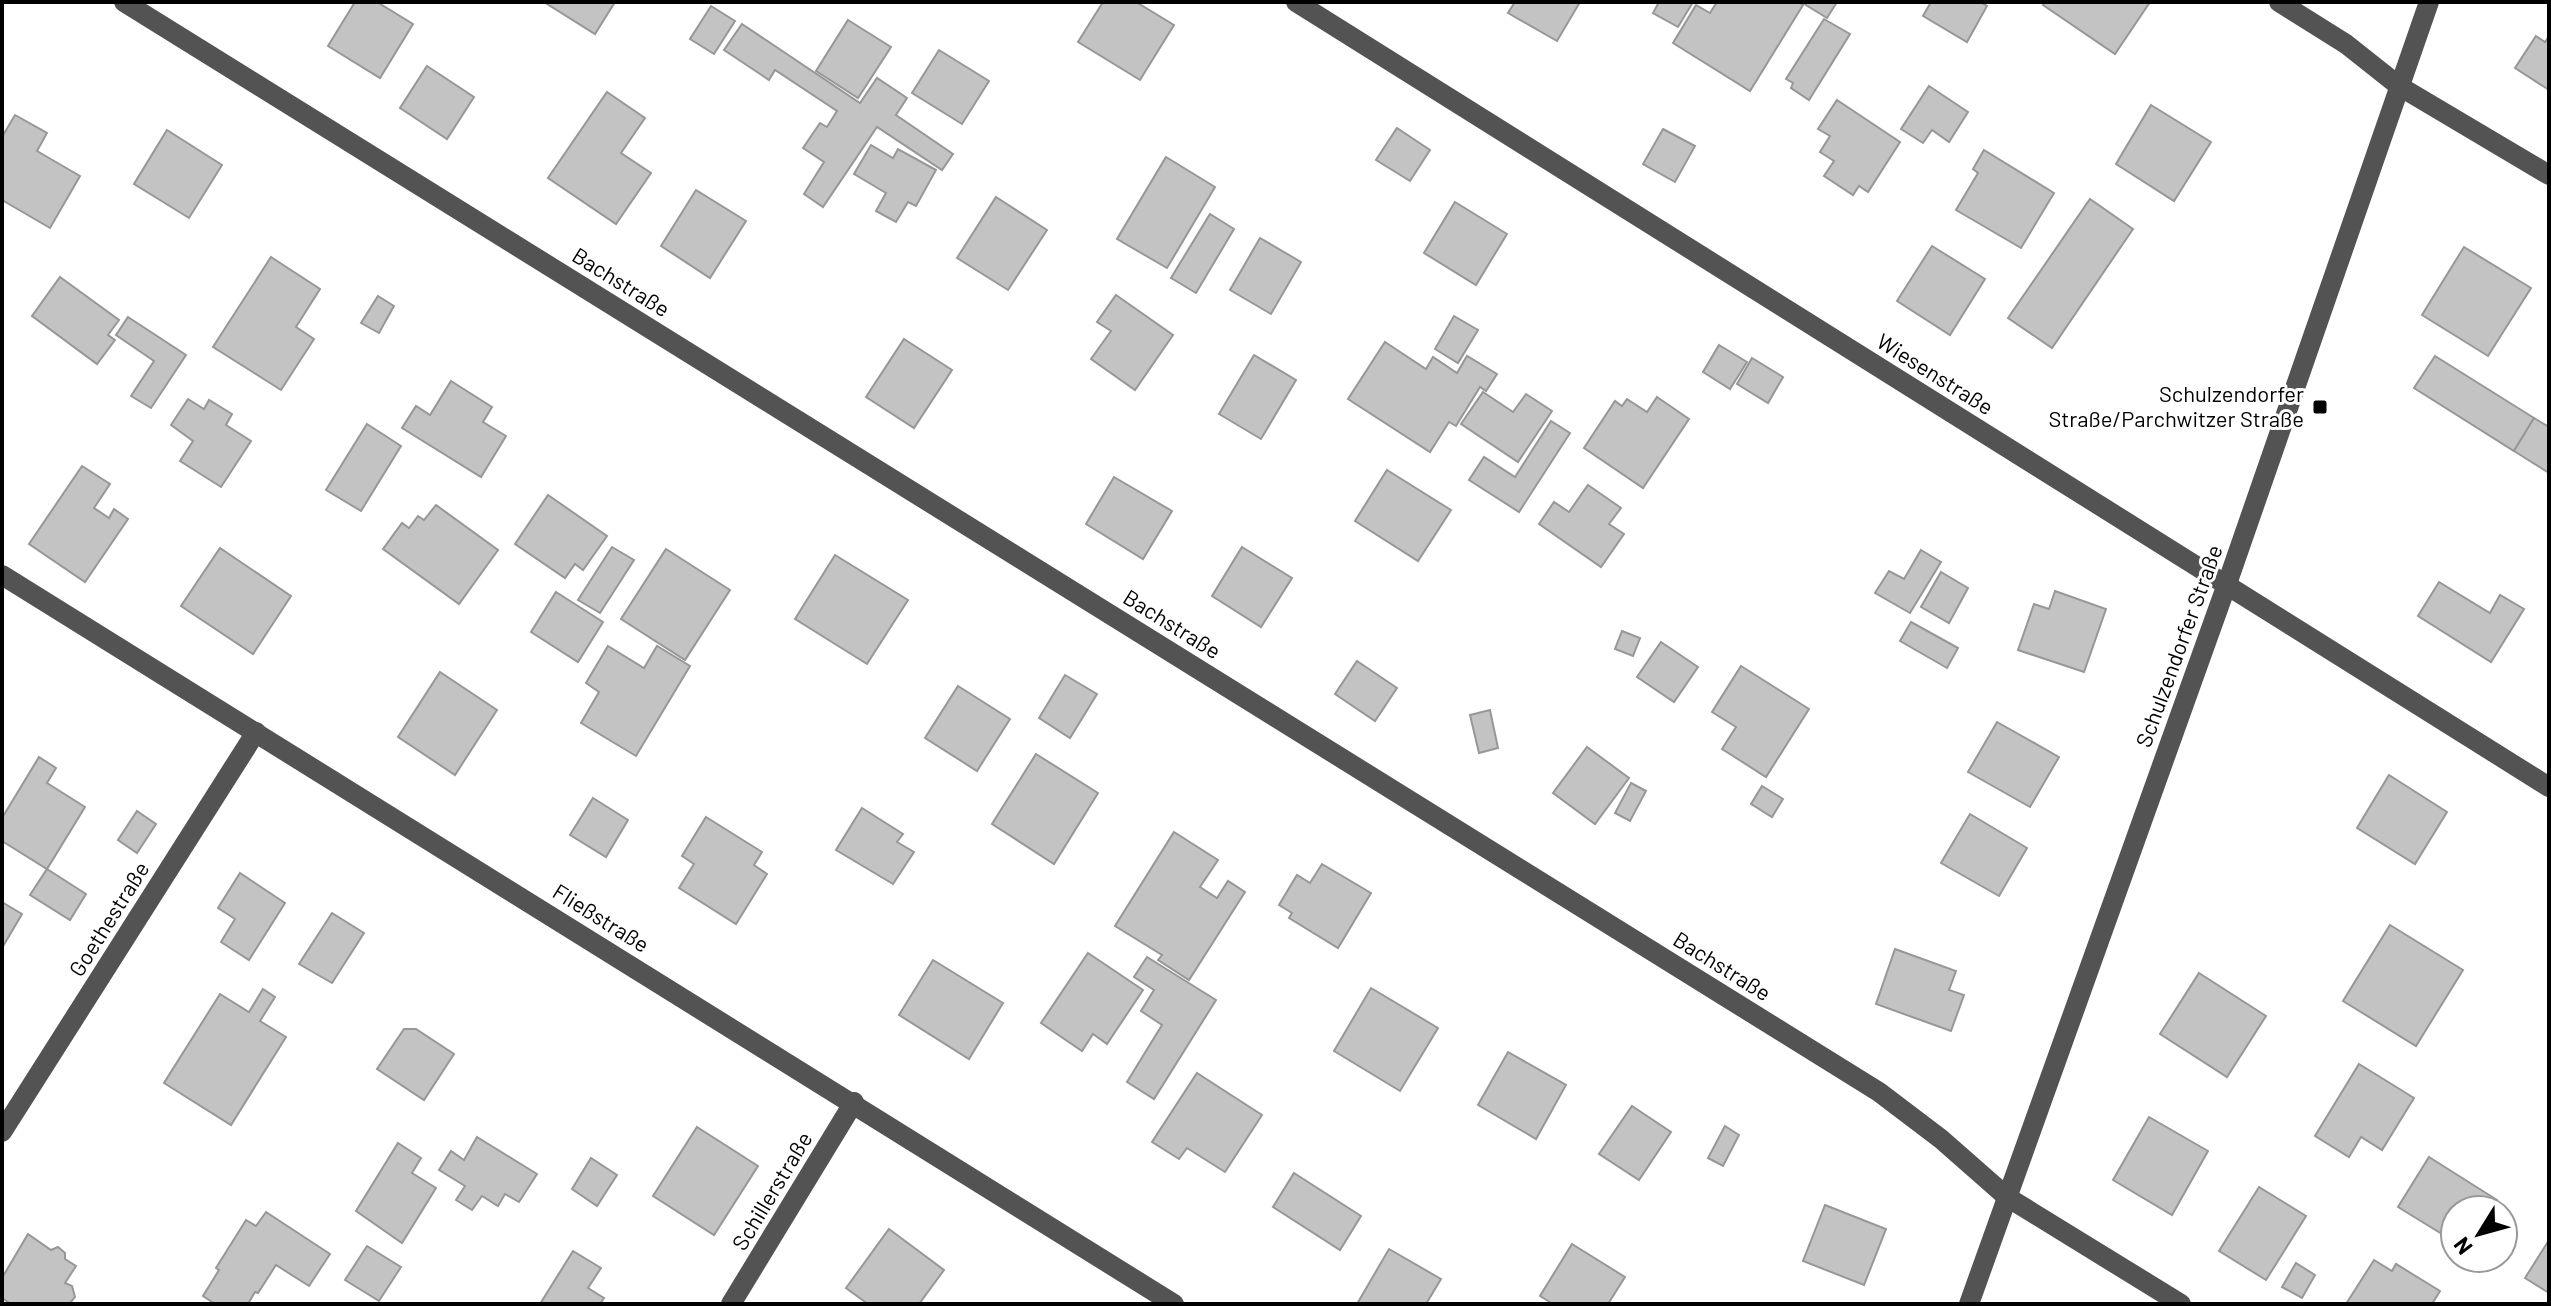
<svg xmlns="http://www.w3.org/2000/svg" width="2551" height="1306" viewBox="0 0 2551 1306" font-family="Barlow,sans-serif">
<style>
.building{fill:#c3c3c3;stroke:#979797;stroke-width:2}
.lines{fill:none;stroke-linecap:round;stroke-linejoin:round}
.minor{stroke:#535353;stroke-width:20}
.poi-dot{fill:#000;stroke:#fff;stroke-width:3}
.labels{text-anchor:middle;stroke-width:6;stroke-linejoin:round;paint-order:stroke}
.street-label{font-size:22px;fill:#000;stroke:#fff}
.poi-label{font-size:22px;fill:#000;stroke:#fff;text-anchor:end}
</style>
<rect width="100%" height="100%" fill="#fff"/>
<!-- building -->
<g class="building">
<polygon points="355,2 377,2 413,24 380,78 328,46"/>
<polygon points="544,2 615,2 595,34"/>
<polygon points="1103,2 1136,2 1174,25 1140,80 1078,42"/>
<polygon points="1515,2 1580,2 1557,41 1508,13"/>
<polygon points="1659,2 1693,2 1678,27 1653,13"/>
<polygon points="1717,2 1798,2 1803,5 1750,91 1673,43 1696,5 1710,13"/>
<polygon points="1801,2 1837,2 1827,18"/>
<polygon points="1931,2 1980,2 1987,6 1967,42 1923,16"/>
<polygon points="2045,2 2150,2 2115,54 2043,5"/>
<polygon points="711,6 735,21 714,54 690,39"/>
<polygon points="1824,19 1850,34 1809,100 1791,88 1793,83 1786,79"/>
<polygon points="848,20 891,47 858,98 816,71"/>
<polygon points="742,24 860,103 877,78 907,98 896,115 953,154 942,170 877,127 823,207 804,194 824,162 803,148 820,123 827,127 837,111 775,70 769,80 724,50"/>
<polygon points="2536,36 2545,42 2549,36 2549,90 2515,68"/>
<polygon points="939,50 989,81 962,124 912,93"/>
<polygon points="427,66 474,97 447,139 400,108"/>
<polygon points="1929,86 1968,112 1949,142 1932,130 1923,143 1901,129"/>
<polygon points="607,92 645,118 621,153 651,173 616,224 548,178"/>
<polygon points="1837,100 1900,142 1868,192 1859,186 1853,195 1824,176 1834,161 1820,152 1830,136 1818,129"/>
<polygon points="2151,105 2211,142 2174,201 2116,164"/>
<polygon points="15,115 47,133 37,151 80,176 50,228 2,200 2,137"/>
<polygon points="1397,128 1430,150 1410,181 1376,160"/>
<polygon points="1663,129 1695,146 1675,182 1643,164"/>
<polygon points="167,130 222,165 189,218 134,184"/>
<polygon points="871,145 893,158 898,149 936,170 916,206 908,202 896,222 876,211 886,193 854,174"/>
<polygon points="1984,150 2054,193 2021,248 1956,210 1978,173 1973,169"/>
<polygon points="1166,157 1215,187 1167,268 1117,239"/>
<polygon points="696,190 746,221 710,278 661,246"/>
<polygon points="996,197 1047,230 1008,290 957,258"/>
<polygon points="2090,199 2133,229 2052,348 2008,318"/>
<polygon points="1455,202 1507,234 1476,285 1424,253"/>
<polygon points="1210,214 1234,229 1196,293 1171,278"/>
<polygon points="1260,238 1301,262 1271,314 1230,290"/>
<polygon points="1932,246 1985,279 1950,335 1897,301"/>
<polygon points="2464,247 2531,288 2488,356 2422,315"/>
<polygon points="271,257 320,289 296,327 314,339 281,390 213,347"/>
<polygon points="60,277 119,320 108,335 115,340 97,364 32,316"/>
<polygon points="1116,295 1173,335 1135,390 1091,359 1111,331 1097,322"/>
<polygon points="378,296 394,306 379,333 361,323"/>
<polygon points="1454,316 1478,330 1458,363 1435,349"/>
<polygon points="128,317 186,355 151,408 131,396 154,361 116,335"/>
<polygon points="904,339 952,370 914,428 866,397"/>
<polygon points="1385,342 1426,369 1433,357 1457,373 1467,356 1497,374 1486,391 1480,387 1456,426 1449,422 1430,452 1348,399"/>
<polygon points="1719,345 1747,362 1730,389 1703,372"/>
<polygon points="1254,355 1296,380 1261,439 1219,414"/>
<polygon points="2435,356 2534,418 2514,451 2414,388"/>
<polygon points="1752,358 1783,377 1768,403 1737,384"/>
<polygon points="451,381 492,407 483,422 506,436 481,477 402,428 416,406 430,415"/>
<polygon points="1483,392 1513,412 1526,394 1552,411 1518,462 1461,424"/>
<polygon points="1657,397 1689,419 1643,488 1584,448 1615,401 1622,406 1627,399 1647,412"/>
<polygon points="188,399 204,409 209,400 232,414 226,425 251,441 221,487 180,461 193,441 171,425"/>
<polygon points="2534,418 2549,427 2549,473 2514,451"/>
<polygon points="1551,421 1570,433 1519,512 1469,480 1484,457 1515,477"/>
<polygon points="367,424 401,446 361,511 326,490"/>
<polygon points="82,466 110,484 94,508 109,518 114,509 128,519 85,582 29,544"/>
<polygon points="1387,470 1451,510 1418,561 1355,521"/>
<polygon points="1114,477 1172,511 1143,559 1086,524"/>
<polygon points="1588,485 1621,508 1609,524 1624,534 1601,567 1539,524 1554,502 1569,512"/>
<polygon points="548,495 607,536 583,570 575,564 565,578 515,544"/>
<polygon points="436,505 498,550 459,604 383,549 402,523 409,528 418,516 424,520"/>
<polygon points="612,547 634,560 600,613 578,600"/>
<polygon points="1242,547 1292,578 1261,627 1212,596"/>
<polygon points="220,548 291,596 253,654 181,606"/>
<polygon points="666,549 730,590 685,660 621,619"/>
<polygon points="1921,550 1941,562 1910,613 1875,593 1889,571 1904,579"/>
<polygon points="835,555 908,600 867,664 795,619"/>
<polygon points="1941,572 1968,588 1949,623 1921,607"/>
<polygon points="2439,582 2490,613 2500,595 2524,609 2491,662 2418,616"/>
<polygon points="2055,591 2106,609 2084,672 2018,650 2034,604 2049,609"/>
<polygon points="556,592 603,622 578,662 531,632"/>
<polygon points="1911,622 1958,648 1947,668 1900,641"/>
<polygon points="1622,631 1640,638 1633,656 1615,649"/>
<polygon points="1661,642 1698,667 1674,702 1637,677"/>
<polygon points="608,646 644,668 657,646 690,666 636,756 581,723 599,692 586,683"/>
<polygon points="1357,661 1397,688 1375,721 1335,694"/>
<polygon points="1741,666 1809,709 1766,777 1722,749 1736,727 1712,712"/>
<polygon points="440,672 497,710 455,775 398,737"/>
<polygon points="1065,675 1097,694 1070,738 1039,718"/>
<polygon points="958,686 1010,719 977,771 925,738"/>
<polygon points="1490,710 1498,748 1479,753 1470,715"/>
<polygon points="1997,722 2059,757 2030,807 1968,772"/>
<polygon points="1587,747 1629,778 1595,824 1553,793"/>
<polygon points="1036,754 1098,793 1054,864 992,824"/>
<polygon points="39,757 56,768 47,783 85,807 47,869 2,841 2,818"/>
<polygon points="2389,775 2447,812 2415,864 2357,828"/>
<polygon points="1631,783 1646,791 1630,821 1615,813"/>
<polygon points="1762,786 1783,799 1772,817 1751,804"/>
<polygon points="593,798 628,820 606,857 570,835"/>
<polygon points="862,808 903,834 897,842 914,852 893,884 836,850"/>
<polygon points="137,811 156,824 137,853 118,840"/>
<polygon points="1970,814 2027,848 1999,896 1941,863"/>
<polygon points="706,817 762,852 754,865 767,874 736,924 679,888 694,864 682,856"/>
<polygon points="1174,832 1218,860 1200,887 1217,898 1228,881 1245,892 1189,980 1158,960 1162,955 1115,926"/>
<polygon points="1322,864 1371,893 1338,948 1289,918 1292,913 1279,905 1297,875 1310,883"/>
<polygon points="47,869 86,894 70,920 30,895"/>
<polygon points="240,873 285,903 249,960 221,942 235,919 218,908"/>
<polygon points="2,902 22,914 2,948"/>
<polygon points="332,913 364,933 332,983 299,964"/>
<polygon points="2390,925 2463,970 2416,1046 2343,1001"/>
<polygon points="1895,949 1956,971 1949,990 1964,995 1951,1031 1876,1004"/>
<polygon points="1088,953 1143,990 1107,1044 1093,1034 1082,1051 1041,1023"/>
<polygon points="1147,957 1216,1000 1154,1099 1127,1082 1162,1025 1141,1011 1154,990 1134,977"/>
<polygon points="933,960 1003,1003 969,1059 899,1015"/>
<polygon points="2199,973 2266,1016 2227,1077 2160,1034"/>
<polygon points="1371,988 1438,1028 1400,1091 1334,1051"/>
<polygon points="263,989 275,997 260,1021 286,1037 231,1125 164,1083 220,994 249,1012"/>
<polygon points="404,1029 416,1029 454,1054 424,1100 377,1069"/>
<polygon points="1508,1052 1566,1085 1536,1139 1478,1105"/>
<polygon points="2359,1064 2414,1098 2382,1150 2361,1137 2349,1157 2315,1136"/>
<polygon points="1197,1073 1262,1115 1225,1172 1187,1148 1179,1159 1152,1142"/>
<polygon points="1632,1106 1671,1132 1639,1180 1599,1154"/>
<polygon points="2149,1117 2208,1151 2172,1215 2113,1180"/>
<polygon points="1725,1126 1739,1135 1723,1166 1708,1158"/>
<polygon points="697,1127 758,1166 714,1235 653,1196"/>
<polygon points="477,1137 537,1174 519,1202 505,1194 498,1206 482,1196 472,1210 456,1200 465,1186 439,1170 451,1151 464,1160"/>
<polygon points="398,1143 421,1158 412,1173 436,1188 402,1243 356,1211"/>
<polygon points="2429,1157 2497,1200 2491,1210 2455,1210 2455,1242 2398,1207"/>
<polygon points="591,1158 617,1175 597,1206 572,1189"/>
<polygon points="1294,1173 1361,1216 1340,1250 1273,1207"/>
<polygon points="2259,1187 2306,1216 2266,1280 2219,1251"/>
<polygon points="1825,1205 1886,1229 1864,1285 1803,1261"/>
<polygon points="266,1212 330,1254 309,1286 276,1265 258,1293 255,1292 248,1304 215,1304 203,1296 219,1270 216,1268 246,1220 256,1226"/>
<polygon points="889,1229 944,1270 919,1304 868,1304 846,1288"/>
<polygon points="28,1234 51,1250 58,1247 65,1253 65,1259 76,1266 65,1283 72,1286 75,1297 70,1303 11,1304 2,1298 2,1278"/>
<polygon points="2549,1240 2549,1293 2525,1278"/>
<polygon points="1572,1244 1625,1277 1608,1304 1553,1304 1540,1296"/>
<polygon points="367,1246 401,1267 379,1301 345,1280"/>
<polygon points="1389,1249 1441,1279 1426,1304 1357,1304"/>
<polygon points="573,1251 601,1268 588,1288 604,1298 600,1304 540,1304"/>
<polygon points="2374,1260 2392,1271 2396,1264 2440,1291 2432,1304 2346,1304"/>
<polygon points="2296,1263 2315,1275 2302,1298 2282,1287"/>
</g>
<g class="lines">
<!-- minor -->
<g class="minor">
<polyline points="124,2 1879,1092 1941,1139 2007,1197 2181,1304"/>
<polyline points="1296,2 2549,787"/>
<polyline points="2279,2 2346,44 2399,86 2549,175"/>
<polyline points="2,575 1174,1304"/>
<polyline points="2,1132 256,732"/>
<polyline points="731,1304 854,1102"/>
<polyline points="1969,1304 2227,584 2429,2"/>
</g>
</g>
<!-- markers -->
<rect class="poi-dot" x="2312" y="399" width="16" height="16" rx="4"/>
<g class="labels">
<!-- street labels -->
<g class="street-label">
<text transform="translate(621 282) rotate(32)" y="8">Bachstraße</text>
<text transform="translate(1935 374) rotate(32)" y="8">Wiesenstraße</text>
<text transform="translate(1172 624) rotate(32)" y="8">Bachstraße</text>
<text transform="translate(2179 646) rotate(-70)" y="8">Schulzendorfer Straße</text>
<text transform="translate(601 918) rotate(32)" y="8">Fließstraße</text>
<text transform="translate(109 919) rotate(-58)" y="8">Goethestraße</text>
<text transform="translate(1722 966) rotate(32)" y="8">Bachstraße</text>
<text transform="translate(772 1191) rotate(-59)" y="8">Schillerstraße</text>
</g>
<!-- poi labels -->
<g class="poi-label">
<text x="2304" y="402">Schulzendorfer<tspan x="2304" dy="25">Straße/Parchwitzer Straße</tspan></text>
</g>
</g>
<!-- border -->
<rect width="2551" height="1306" fill="none" stroke="#000000" stroke-width="8"/>
<!-- north arrow -->
<g transform="translate(2479 1234) rotate(233)"><circle r="38" fill="#ffffff" stroke="#999999" stroke-width="2"/>
<path d="M0-6L14 30L0 20L-14 30Z" fill="#000000"/>
<text y="-12" font-size="22" font-weight="bold" text-anchor="middle" fill="#000000">N</text>
</g>
</svg>
